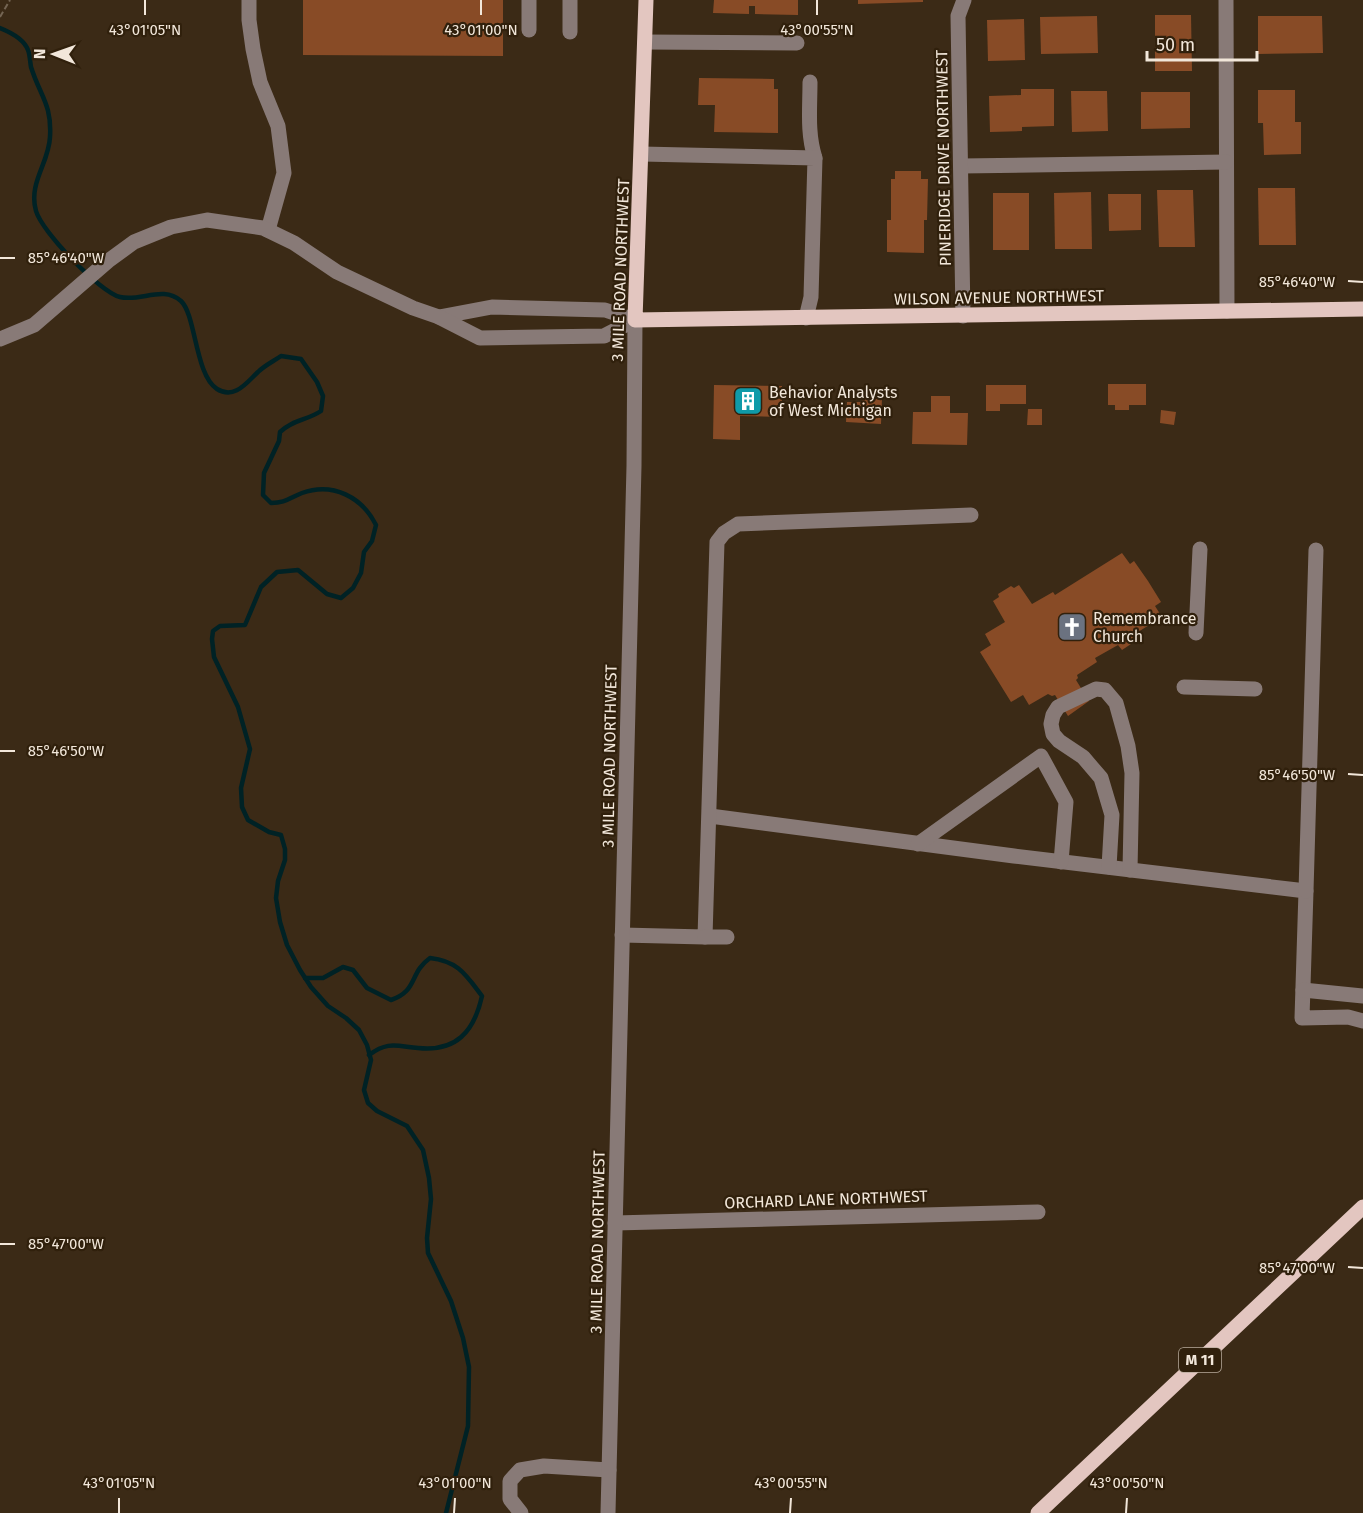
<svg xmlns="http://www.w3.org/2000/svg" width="1363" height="1513" viewBox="0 0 1363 1513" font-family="'Fira Sans',sans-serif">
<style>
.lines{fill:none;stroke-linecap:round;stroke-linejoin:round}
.stream{stroke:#002225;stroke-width:4.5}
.building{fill:#884b26}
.path{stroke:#746553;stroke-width:2;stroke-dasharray:6 3;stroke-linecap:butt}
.minor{stroke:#887a77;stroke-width:15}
.major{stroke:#e3c6c0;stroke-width:15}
.ticks{fill:none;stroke:#f2e7da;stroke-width:2}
.labels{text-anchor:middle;stroke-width:4.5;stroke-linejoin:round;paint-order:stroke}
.shield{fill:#30200c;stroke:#b8ab9c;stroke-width:1.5}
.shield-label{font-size:15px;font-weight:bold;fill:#f2e7da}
.street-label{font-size:16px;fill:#f2e7da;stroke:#30200c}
.poi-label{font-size:16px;fill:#f2e7da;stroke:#30200c;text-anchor:start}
.ticks-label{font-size:15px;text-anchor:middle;fill:#f2e7da;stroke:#30200c;stroke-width:4.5;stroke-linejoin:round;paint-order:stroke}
</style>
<rect width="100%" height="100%" fill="#3b2a16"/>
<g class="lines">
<!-- stream -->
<g class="stream">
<path d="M0 28C10 32 24 39 28 50 30 55 30 62 31 67 40 96 52 104 50 137 49 163 28 183 36 211 42 232 100 292 120 297 141 302 163 285 181 301 196 315 195 375 217 389 235 400 247 382 258 372 265 365 274 361 281 356L301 359 317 382 323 396 321 411C306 421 294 419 280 432L279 441 264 473 263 495 271 503C286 503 289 498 302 493 333 482 362 497 376 525L372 541 364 552 361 573 353 588 341 598 327 594 298 570 277 572 261 587 245 625 220 626 213 631 212 639 214 657 238 707 250 749 241 788 242 807 248 820 269 832 281 835 285 849V860L278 881 276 898 280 922 287 945 300 970 311 987 328 1006 346 1018 359 1030 367 1045 371 1060 364 1090 368 1103 377 1111 407 1126 423 1150 429 1178 431 1199 427 1238 428 1253 451 1301 463 1338 469 1367 468 1426 446 1513"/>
<path d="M305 978H323L343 967 353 970 367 988 391 1000C418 991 409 973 430 958 458 961 466 975 482 996 474 1032 456 1052 418 1048 396 1046 388 1041 369 1055"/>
</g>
</g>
<!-- building -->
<g class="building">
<polygon points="303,0 503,0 503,56 303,55"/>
<polygon points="714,0 798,0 798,15 755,14 755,6 749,6 749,14 713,13"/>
<polygon points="858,0 923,0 923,2 858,4"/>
<polygon points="1155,15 1191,15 1192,71 1155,71"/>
<polygon points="1097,16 1098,53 1041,54 1040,17"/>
<polygon points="1258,16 1322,16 1323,53 1258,54"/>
<polygon points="1024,19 1025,60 988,61 987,20"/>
<polygon points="699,78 774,79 774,89 778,89 778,133 714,132 715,105 698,105"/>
<polygon points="1021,89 1054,89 1054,126 1022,127 1022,131 990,132 989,96 1021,95"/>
<polygon points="1258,90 1295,90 1295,122 1301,122 1301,154 1264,155 1263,123 1258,123"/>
<polygon points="1071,91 1107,91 1108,131 1072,132"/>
<polygon points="1141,92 1190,92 1190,128 1141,129"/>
<polygon points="895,171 921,171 921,179 928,179 927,220 924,220 924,253 887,252 887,220 891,220 891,179 895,179"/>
<polygon points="1258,188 1295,188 1296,245 1259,245"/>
<polygon points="1157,190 1193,190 1195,247 1159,247"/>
<polygon points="1091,192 1092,249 1055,249 1054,193"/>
<rect x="993" y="193" width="36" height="57"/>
<polygon points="1108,194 1141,194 1141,230 1109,231"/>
<polygon points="1108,384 1146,384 1146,405 1129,405 1129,410 1115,410 1115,405 1108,405"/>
<polygon points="714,385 782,386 782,417 740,416 740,440 713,439"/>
<polygon points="986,385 1026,385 1026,404 1000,404 1000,411 986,411"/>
<polygon points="931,396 950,396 950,413 968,413 967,445 912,444 913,412 931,412"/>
<polygon points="863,398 882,398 881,424 846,422 847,402 862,402"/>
<polygon points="1028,409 1042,409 1042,425 1027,425"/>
<polygon points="1161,410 1176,412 1174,425 1160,423"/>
<polygon points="1122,553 1130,564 1134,561 1148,581 1161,602 1155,606 1162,617 1138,632 1141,636 1131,644 1122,650 1118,645 1095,658 1097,662 1077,675 1078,678 1076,680 1089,701 1068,716 1055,695 1052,696 1048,694 1029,705 1023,695 1011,702 980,652 991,645 985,634 1005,622 993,601 999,597 998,594 1011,586 1014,588 1019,585 1032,604 1053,592 1055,595"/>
</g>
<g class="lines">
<!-- path -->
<polyline class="path" points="0,17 10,0"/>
<!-- minor -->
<g class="minor">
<polyline points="249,0 249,20 253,49 260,82 278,126 284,173 268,230"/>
<polyline points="1226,0 1227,311"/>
<polyline points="529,30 529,0"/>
<polyline points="570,32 570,0"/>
<polyline points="645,42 797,43"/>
<path d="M810 82C810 108 807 133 815 158"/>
<polyline points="642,154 815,158 811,297 806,318"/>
<polyline points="961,166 1226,162"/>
<polyline points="963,316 958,16 964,0"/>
<polyline points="439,317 492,307 605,310 635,320"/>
<polyline points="0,339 34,325 108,261 134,242 171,227 207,220 263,228 294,243 337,272 413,308 439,317 480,338 604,336 635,320"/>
<polyline points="1196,633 1200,549"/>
<polyline points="1184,687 1255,689"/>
<polyline points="710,816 1014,856 1306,891 1302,1018 1348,1017 1363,1021"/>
<polyline points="918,844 1041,756 1066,802 1061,862"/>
<polyline points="1109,867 1112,815 1101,778 1083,757 1059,741 1053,734 1051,724 1053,715 1058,707 1096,689 1105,690 1116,703 1128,746 1132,773 1130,870"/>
<polyline points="1306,891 1316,550"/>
<polyline points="622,935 705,937 717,542 724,533 738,524 971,515"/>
<polyline points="705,937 727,937"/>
<polyline points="1303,990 1363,996"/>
<polyline points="615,1223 1038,1212"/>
<polyline points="521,1513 510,1499 510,1481 520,1470 544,1466 609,1470"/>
<polyline points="608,1513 634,466 635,320"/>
</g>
<!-- major -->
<g class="major">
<polyline points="646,0 635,320 1363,309"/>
<polyline points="1038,1513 1363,1207"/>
</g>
</g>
<!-- ticks -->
<path class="ticks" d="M145 15V0M481 15V0M817 15V0M0 258H15M1348 281 1363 282M0 751H15M1348 774 1363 775M0 1244H15M1348 1267 1363 1268M119 1513V1498M454 1513 455 1498M790 1513 791 1498M1126 1513 1127 1498"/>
<!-- icons -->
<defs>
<g id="building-square" transform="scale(1.5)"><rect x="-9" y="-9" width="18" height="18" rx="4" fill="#0f9aa8" stroke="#30200c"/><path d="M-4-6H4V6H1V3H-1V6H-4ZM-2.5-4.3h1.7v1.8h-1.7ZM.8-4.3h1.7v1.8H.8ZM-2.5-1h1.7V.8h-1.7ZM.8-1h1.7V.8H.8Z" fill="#fff"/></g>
<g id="church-square" transform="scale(1.5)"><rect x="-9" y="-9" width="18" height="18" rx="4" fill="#6b7280" stroke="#30200c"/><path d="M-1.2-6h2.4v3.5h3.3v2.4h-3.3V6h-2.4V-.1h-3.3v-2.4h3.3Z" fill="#fff"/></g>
</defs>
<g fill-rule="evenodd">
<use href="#building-square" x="748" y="401"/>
<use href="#church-square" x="1072" y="627"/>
</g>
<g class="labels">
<!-- shield labels -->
<rect class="shield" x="1179" y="1348" width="42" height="24" rx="4.5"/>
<g class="shield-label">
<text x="1200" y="1365">M 11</text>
</g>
<!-- street labels -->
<g class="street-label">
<text transform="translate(943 158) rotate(-91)" y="6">PINERIDGE DRIVE NORTHWEST</text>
<text transform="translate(620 270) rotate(-88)" y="6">3 MILE ROAD NORTHWEST</text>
<text transform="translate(999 297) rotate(-1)" y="6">WILSON AVENUE NORTHWEST</text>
<text transform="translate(609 756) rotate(-89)" y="6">3 MILE ROAD NORTHWEST</text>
<text transform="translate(826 1199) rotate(-2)" y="6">ORCHARD LANE NORTHWEST</text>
<text transform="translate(597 1242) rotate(-89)" y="6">3 MILE ROAD NORTHWEST</text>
</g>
<!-- poi labels -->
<g class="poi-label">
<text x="769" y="398">Behavior Analysts<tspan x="769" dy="18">of West Michigan</tspan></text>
<text x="1093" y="624">Remembrance<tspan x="1093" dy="18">Church</tspan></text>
</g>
</g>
<g class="ticks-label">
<text x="145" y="35">43°01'05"N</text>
<text x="481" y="35">43°01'00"N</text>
<text x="817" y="35">43°00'55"N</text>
<text x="66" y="263">85°46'40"W</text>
<text x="1297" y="287">85°46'40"W</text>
<text x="66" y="756">85°46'50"W</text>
<text x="1297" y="780">85°46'50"W</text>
<text x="66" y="1249">85°47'00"W</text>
<text x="1297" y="1273">85°47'00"W</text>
<text x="119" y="1488">43°01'05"N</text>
<text x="455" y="1488">43°01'00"N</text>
<text x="791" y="1488">43°00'55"N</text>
<text x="1127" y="1488">43°00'50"N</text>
</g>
<!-- north arrow -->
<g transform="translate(54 54) rotate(271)" stroke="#30200c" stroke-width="4.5" paint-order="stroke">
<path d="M0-4.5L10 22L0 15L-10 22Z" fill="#f2e7da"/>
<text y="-9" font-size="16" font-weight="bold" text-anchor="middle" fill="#f2e7da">N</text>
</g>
<!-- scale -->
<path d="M1147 51v9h110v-9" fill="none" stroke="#f2e7da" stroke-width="3"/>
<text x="1156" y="51" font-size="18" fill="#f2e7da" stroke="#30200c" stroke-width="4.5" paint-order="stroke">50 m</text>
</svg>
